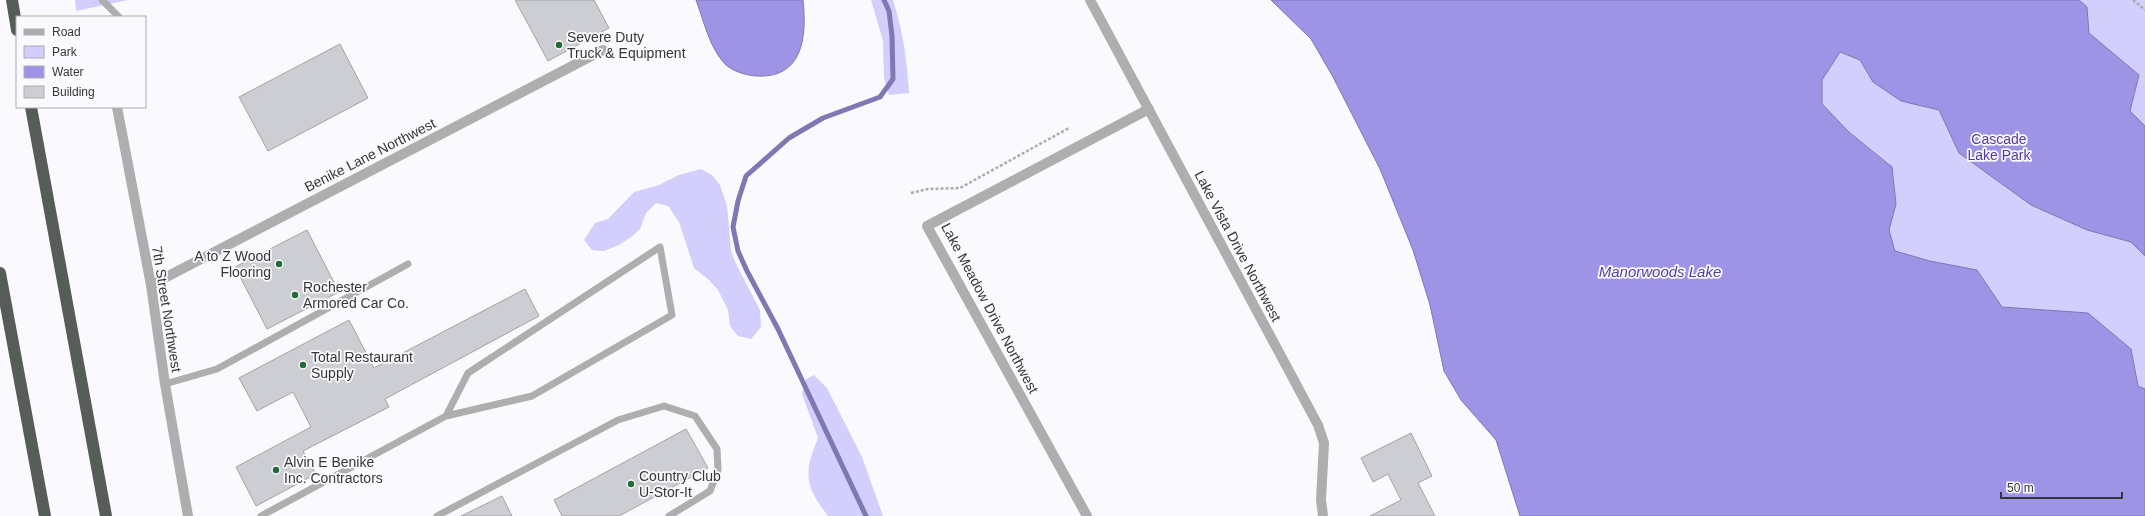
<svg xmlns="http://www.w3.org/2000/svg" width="2145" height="516" viewBox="0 0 2145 516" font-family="Arial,sans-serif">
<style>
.green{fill:#d3cffd}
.water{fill:#9e94e6;stroke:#7f78b2}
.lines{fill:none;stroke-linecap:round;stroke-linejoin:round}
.stream{stroke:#7f78b2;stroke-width:5}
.building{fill:#cdcdd4;stroke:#a2a2a9}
.path{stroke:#acacb0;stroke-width:2.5;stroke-dasharray:3 2;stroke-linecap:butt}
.lane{stroke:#acafad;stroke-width:7}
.street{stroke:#acafad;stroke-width:10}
.highway{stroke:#565c57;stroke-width:12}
.poi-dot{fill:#236b38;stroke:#faf9fe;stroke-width:1.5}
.labels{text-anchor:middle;stroke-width:3.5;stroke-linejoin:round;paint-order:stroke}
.poi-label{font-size:14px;fill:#363639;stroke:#faf9fe;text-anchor:start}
.park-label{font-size:14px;fill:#513c9c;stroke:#faf9fe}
.street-label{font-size:14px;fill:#363639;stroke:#faf9fe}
.water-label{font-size:15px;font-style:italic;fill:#5541a1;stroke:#faf9fe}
</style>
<rect width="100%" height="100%" fill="#faf9fe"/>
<!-- green -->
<g class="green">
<polygon points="75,0 128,0 76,11"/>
<path d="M871 0H893C903 31 907 60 909 93L889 95 884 78 883 41Z"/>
<polygon points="1762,0 2145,0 2145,430 1981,433"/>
<polygon points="701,169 712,175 720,185 727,206 731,250 735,262 760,310 761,327 751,339 738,336 730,326 728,310 718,290 709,280 694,268 679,222 668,206 656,203 646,213 640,229 631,237 619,245 604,251 592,250 584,240 595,223 608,219 634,192 659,185 679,175"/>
<path d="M814 375 827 388 862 457 883 516H828C805 485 803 475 818 438L802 394 806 379Z"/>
</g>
<!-- water -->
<g class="water">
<path d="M696 0H803C807 37 803 79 756 76 745 75 732 71 725 64 709 47 704 21 696 0Z"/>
<polygon points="1271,0 2079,0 2087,7 2089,33 2139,75 2130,111 2145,126 2145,256 2131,242 2087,230 2031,205 1959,153 1939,110 1901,101 1873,82 1860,60 1840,52 1822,80 1822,104 1850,133 1892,167 1896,204 1889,230 1895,251 1930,261 1977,270 2002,307 2088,313 2131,349 2138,386 2145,389 2145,516 1520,516 1496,440 1461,400 1444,371 1430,305 1413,250 1380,169 1333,77 1311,39"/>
</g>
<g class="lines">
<!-- stream -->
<polyline class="stream" points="866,516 778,329 747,271 738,251 733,227 738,201 746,176 789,138 823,118 880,97 893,79 892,36 889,11 884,0"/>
</g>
<!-- building -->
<g class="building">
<polygon points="515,0 594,0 609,28 548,61"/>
<polygon points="340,44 368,98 268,151 239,97"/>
<polygon points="307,230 339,292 267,329 235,267"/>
<polygon points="525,289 539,316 385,399 389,407 303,451 316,474 256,506 236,467 311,427 293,392 257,411 239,378 349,320 374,368"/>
<polygon points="686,429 708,468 619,516 562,516 554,500"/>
<polygon points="1411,433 1432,476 1418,483 1435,516 1370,516 1401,500 1388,474 1373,482 1361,458"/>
<polygon points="502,496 512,516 461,516"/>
</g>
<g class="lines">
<!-- path -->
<g class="path">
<polyline points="2133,0 2145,10"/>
<polyline points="911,193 928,189 960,188 1069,128"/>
</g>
<!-- lane -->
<g class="lane">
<polyline points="102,0 119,17"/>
<polyline points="165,384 217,369 408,264"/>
<polyline points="261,516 446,416 532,396 672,315 660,247 468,373 446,416"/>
<polyline points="437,516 618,420 664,406 695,416 717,449 718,470 710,491 669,516"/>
</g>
<!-- street -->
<g class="street">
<polyline points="1090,0 1318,425 1324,443 1321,500 1323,516"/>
<polyline points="117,107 151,285 165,384 188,516"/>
<polyline points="151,285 603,50"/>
<polyline points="1087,516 927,226 1149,109"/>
</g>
<!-- highway -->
<g class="highway">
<polyline points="12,0 17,30"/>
<polyline points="31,107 106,516"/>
<polyline points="0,273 45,516"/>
</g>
</g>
<!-- markers -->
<g class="poi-dot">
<circle cx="559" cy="45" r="4"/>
<circle cx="279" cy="264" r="4"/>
<circle cx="295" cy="295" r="4"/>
<circle cx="303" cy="365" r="4"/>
<circle cx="276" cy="470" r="4"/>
<circle cx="631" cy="484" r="4"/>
</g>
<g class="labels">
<!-- poi labels -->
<g class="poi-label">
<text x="567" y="42">Severe Duty<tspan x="567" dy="16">Truck &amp; Equipment</tspan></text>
<text x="271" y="261" text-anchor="end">A to Z Wood<tspan x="271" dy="16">Flooring</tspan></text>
<text x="303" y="292">Rochester<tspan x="303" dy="16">Armored Car Co.</tspan></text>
<text x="311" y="362">Total Restaurant<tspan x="311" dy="16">Supply</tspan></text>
<text x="284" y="467">Alvin E Benike<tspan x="284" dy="16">Inc. Contractors</tspan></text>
<text x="639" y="481">Country Club<tspan x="639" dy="16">U-Stor-It</tspan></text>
</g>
<!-- park labels -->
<g class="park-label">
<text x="1999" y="144">Cascade<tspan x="1999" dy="16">Lake Park</tspan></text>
</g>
<!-- street labels -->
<g class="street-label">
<text transform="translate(370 155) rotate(-27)" y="5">Benike Lane Northwest</text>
<text transform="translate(1238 246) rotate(62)" y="5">Lake Vista Drive Northwest</text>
<text transform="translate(990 308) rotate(62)" y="5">Lake Meadow Drive Northwest</text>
<text transform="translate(167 309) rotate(81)" y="5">7th Street Northwest</text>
</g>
<!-- water labels -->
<g class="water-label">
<text x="1660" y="277">Manorwoods Lake</text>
</g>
</g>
<!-- legend -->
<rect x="16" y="16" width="130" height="92" fill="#faf9fe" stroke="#acabaf"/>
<rect x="24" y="29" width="20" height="6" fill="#acafad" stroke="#acabaf"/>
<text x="52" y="36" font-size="12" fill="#363639">Road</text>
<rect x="24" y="46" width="20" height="12" fill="#d3cffd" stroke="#acabaf"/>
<text x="52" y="56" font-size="12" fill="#363639">Park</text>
<rect x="24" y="66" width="20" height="12" fill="#9e94e6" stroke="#acabaf"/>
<text x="52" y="76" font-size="12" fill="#363639">Water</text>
<rect x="24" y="86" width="20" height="12" fill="#cdcdd4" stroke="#acabaf"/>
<text x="52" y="96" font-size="12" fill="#363639">Building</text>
<!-- scale -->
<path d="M2001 492v6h121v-6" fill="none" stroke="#363639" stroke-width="2"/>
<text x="2007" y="492" font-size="12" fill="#363639" stroke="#faf9fe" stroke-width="3" paint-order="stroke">50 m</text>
</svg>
